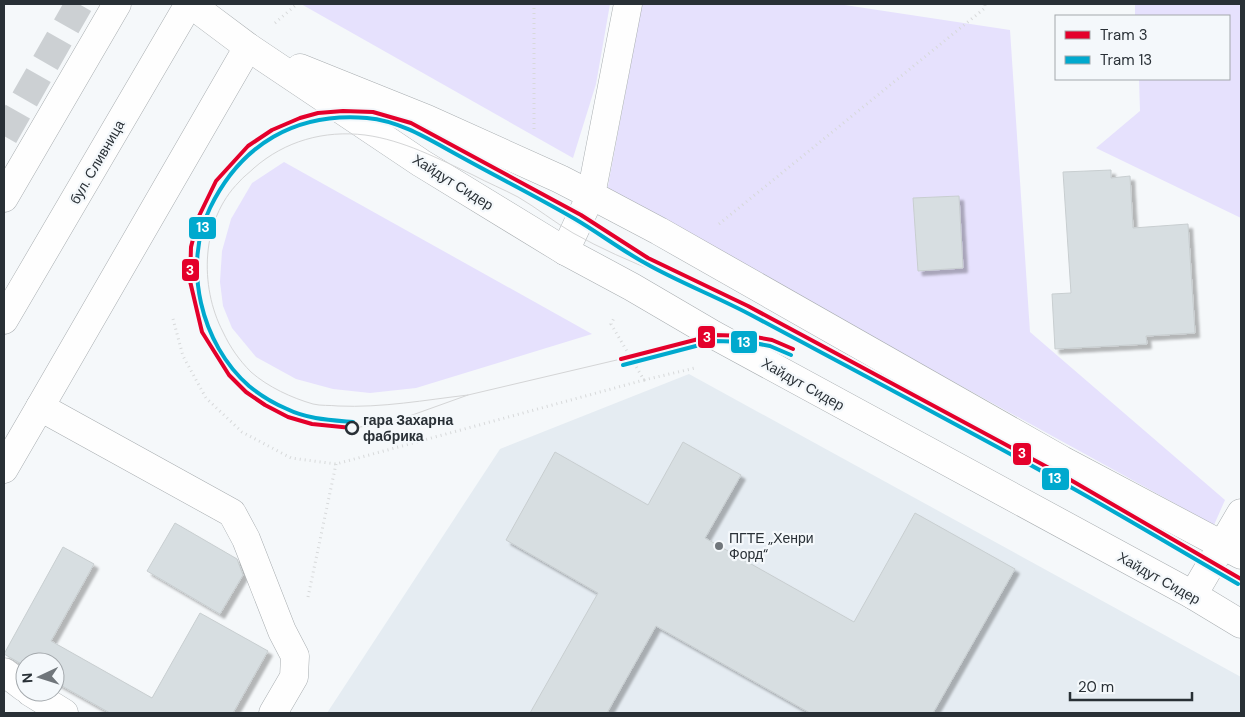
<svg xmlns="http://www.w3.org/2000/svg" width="1245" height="717" viewBox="0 0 1245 717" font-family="'DM Sans',sans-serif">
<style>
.built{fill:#e5ecf2}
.green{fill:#e6e1fd}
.building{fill:#d7dee1;stroke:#c8ced0;filter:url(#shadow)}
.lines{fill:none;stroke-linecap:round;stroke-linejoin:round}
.minor-tunnel{stroke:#ccd0d3;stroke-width:28;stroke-dasharray:28 14;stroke-linecap:butt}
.minor-casing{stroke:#a8adb0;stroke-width:29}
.major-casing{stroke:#a8adb0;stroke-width:29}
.path{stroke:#d7d9da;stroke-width:3;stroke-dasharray:1 4;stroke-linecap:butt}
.minor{stroke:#fefefe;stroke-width:28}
.major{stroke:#fefefe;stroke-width:28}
.tram{stroke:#d4d5d6;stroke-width:1}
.tram-1-casing{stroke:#f4f8fb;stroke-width:8}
.tram-2-casing{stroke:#f4f8fb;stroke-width:8}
.tram-1{stroke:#e4002b;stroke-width:4}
.tram-2{stroke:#00a9ce;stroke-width:4}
.stop-dot{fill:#f4f8fb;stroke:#293036;stroke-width:2.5}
.poi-dot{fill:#70767b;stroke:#f4f8fb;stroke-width:2}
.labels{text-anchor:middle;stroke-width:4.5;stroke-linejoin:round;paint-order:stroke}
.street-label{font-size:14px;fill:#293036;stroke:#f4f8fb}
.stop-label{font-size:14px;font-weight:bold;fill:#293036;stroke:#f4f8fb;text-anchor:start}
.poi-label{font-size:14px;fill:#293036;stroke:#f4f8fb;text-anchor:start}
.line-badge{stroke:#f4f8fb;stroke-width:2}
.badge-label{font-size:14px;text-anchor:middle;font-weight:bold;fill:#fff}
</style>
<defs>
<filter id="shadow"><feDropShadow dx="4.5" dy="4.5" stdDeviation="1" flood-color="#0004"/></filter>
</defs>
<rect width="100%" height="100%" fill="#f5f8fa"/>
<!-- built -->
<polygon class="built" points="689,374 1241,677 1241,713 327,713 500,449"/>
<!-- green -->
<g class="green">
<polygon points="301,4 610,4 596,84 573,158"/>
<polygon points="642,4 838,4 1010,30 1030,332 1225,500 1214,525 607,191"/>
<polygon points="1135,4 1241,4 1241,218 1096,148 1140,111 1139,79 1229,79 1229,16 1135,16"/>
<polygon points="284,162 592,334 416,388 370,393 333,389 296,379 256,357 232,328 223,306 220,282 222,251 231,219 252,183"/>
</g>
<!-- building -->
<g class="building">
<polygon points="1111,170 1111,178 1130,176 1133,228 1188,224 1195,333 1146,336 1147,344 1055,349 1052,294 1071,293 1063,172"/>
<polygon points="959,196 963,268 918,271 913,198"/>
<polygon points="683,442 741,475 705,538 854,622 915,513 1015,569 933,713 810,713 656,626 607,713 530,713 598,593 506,540 555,452 648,505"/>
<polygon points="175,523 237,559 243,575 220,614 147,571"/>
<polygon points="63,547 94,564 51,641 152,698 200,613 268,651 233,713 110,713 55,682 55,662 25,662 25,666 4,654"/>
</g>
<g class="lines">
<!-- minor-tunnel -->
<polyline class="minor-tunnel" points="4,136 79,4"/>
<!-- minor casing -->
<g class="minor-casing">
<g id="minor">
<polyline points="194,4 204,14 248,47 421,163 565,251 632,287 714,335 1193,595 1241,624"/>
<polyline points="248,47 40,407 232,513 246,539 282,631 295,656 294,677 273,713"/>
<polyline points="300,68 427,119 560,179 591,195 659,231 1062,460 1241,555"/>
<polyline points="565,251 591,195 628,4"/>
<polyline points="4,469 40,407"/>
<polyline points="1193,595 1241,513"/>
<polyline points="4,672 25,688"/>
<polyline points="30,692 64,713"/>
</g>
</g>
<!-- major casing -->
<g class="major-casing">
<g id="major">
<polyline points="4,198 117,4"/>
<polyline points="4,320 189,4"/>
</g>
</g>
<!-- path -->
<g class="path">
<polyline points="275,23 297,4"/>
<polyline points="534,129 534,4"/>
<polyline points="719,224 985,8 985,4"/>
<polyline points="173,319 183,356 206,398 242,432 291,458 336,464 644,380 611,324 614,318"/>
<polyline points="644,380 695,368"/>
<polyline points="308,597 336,464"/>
</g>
<!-- minor -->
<use href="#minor" class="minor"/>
<!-- major -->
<use href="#major" class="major"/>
<!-- tram -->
<g class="tram">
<path d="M468 395C425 400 382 408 338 406 330 405 321 406 313 404 292 398 268 387 251 372 239 360 230 347 223 332 199 286 201 220 239 182 243 177 249 173 254 168 285 141 324 130 365 135 403 140 439 159 473 175 488 183 503 189 518 197 537 208 554 222 573 233 628 264 689 284 748 306"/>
<polyline points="352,428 390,423 468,395 621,359"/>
</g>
<!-- tram-1 casing -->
<g class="tram-1-casing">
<g id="tram-1">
<polyline points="621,359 714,335 750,336 772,340 793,349"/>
<polyline points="352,428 312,424 288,417 265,405 246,392 229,375 202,332 190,281 191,247 199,216 216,181 248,146 272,130 300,118 318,113 343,111 373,112 411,123 581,215 648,258 748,306 1062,475 1241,579"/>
</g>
</g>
<!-- tram-2 casing -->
<g class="tram-2-casing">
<g id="tram-2">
<polyline points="623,365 715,341 749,342 770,346 791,355"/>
<path d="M353 422C330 420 307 419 287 409 273 403 260 395 249 386 201 344 182 266 210 208 241 144 296 112 367 118 402 121 433 142 463 158 501 179 539 198 575 219 599 233 621 250 645 263 680 283 718 297 753 316 854 370 956 424 1056 479 1118 513 1177 549 1238 584"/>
</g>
</g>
<!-- tram-1 -->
<use href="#tram-1" class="tram-1"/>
<!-- tram-2 -->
<use href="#tram-2" class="tram-2"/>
</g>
<!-- markers -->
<circle class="stop-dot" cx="352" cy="428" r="6"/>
<circle class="poi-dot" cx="719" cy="546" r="5"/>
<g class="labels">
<!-- street labels -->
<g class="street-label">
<text transform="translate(97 162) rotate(-60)" y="5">бул. Сливница</text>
<text transform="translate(453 182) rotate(32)" y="5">Хайдут Сидер</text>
<text transform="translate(803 384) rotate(29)" y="5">Хайдут Сидер</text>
<text transform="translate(1159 578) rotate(29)" y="5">Хайдут Сидер</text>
</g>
<!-- stop labels -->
<g class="stop-label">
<text x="363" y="425">гара Захарна<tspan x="363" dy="16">фабрика</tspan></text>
</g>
<!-- poi labels -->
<g class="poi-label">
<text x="729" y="543">ПГТЕ „Хенри<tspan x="729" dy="16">Форд“</tspan></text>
</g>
</g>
<g class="line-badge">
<rect x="188" y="216" width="29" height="24" rx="5" fill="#00a9ce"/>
<rect x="181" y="258" width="19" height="24" rx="5" fill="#e4002b"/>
<rect x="697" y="325" width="19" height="24" rx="5" fill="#e4002b"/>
<rect x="730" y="330" width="28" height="24" rx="5" fill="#00a9ce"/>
<rect x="1012" y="442" width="20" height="24" rx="5" fill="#e4002b"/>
<rect x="1041" y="467" width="29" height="24" rx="5" fill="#00a9ce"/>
</g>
<g class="badge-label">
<text x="203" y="232">13</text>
<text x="190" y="275">3</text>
<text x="707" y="342">3</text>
<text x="744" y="347">13</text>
<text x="1022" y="458">3</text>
<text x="1055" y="483">13</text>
</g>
<!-- border -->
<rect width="1245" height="717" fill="none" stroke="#293036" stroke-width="10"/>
<!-- legend -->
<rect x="1055" y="15" width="175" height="65" fill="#f4f8fb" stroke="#a3a8ac"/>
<rect x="1065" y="31" width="25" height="8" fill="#e4002b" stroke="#a3a8ac"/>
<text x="1100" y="40" font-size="15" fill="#293036">Tram 3</text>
<rect x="1065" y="56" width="25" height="8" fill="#00a9ce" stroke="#a3a8ac"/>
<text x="1100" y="65" font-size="15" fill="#293036">Tram 13</text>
<!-- north arrow -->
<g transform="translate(40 677) rotate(266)"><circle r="24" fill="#f4f8fb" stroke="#a3a8ac"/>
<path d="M0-4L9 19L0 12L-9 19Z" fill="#70767b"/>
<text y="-8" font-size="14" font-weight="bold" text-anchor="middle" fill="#293036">N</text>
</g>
<!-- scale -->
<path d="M1070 692v8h122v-8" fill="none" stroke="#293036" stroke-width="2.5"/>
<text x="1078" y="692" font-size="15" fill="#293036" stroke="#f4f8fb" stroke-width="4" paint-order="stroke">20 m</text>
</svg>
